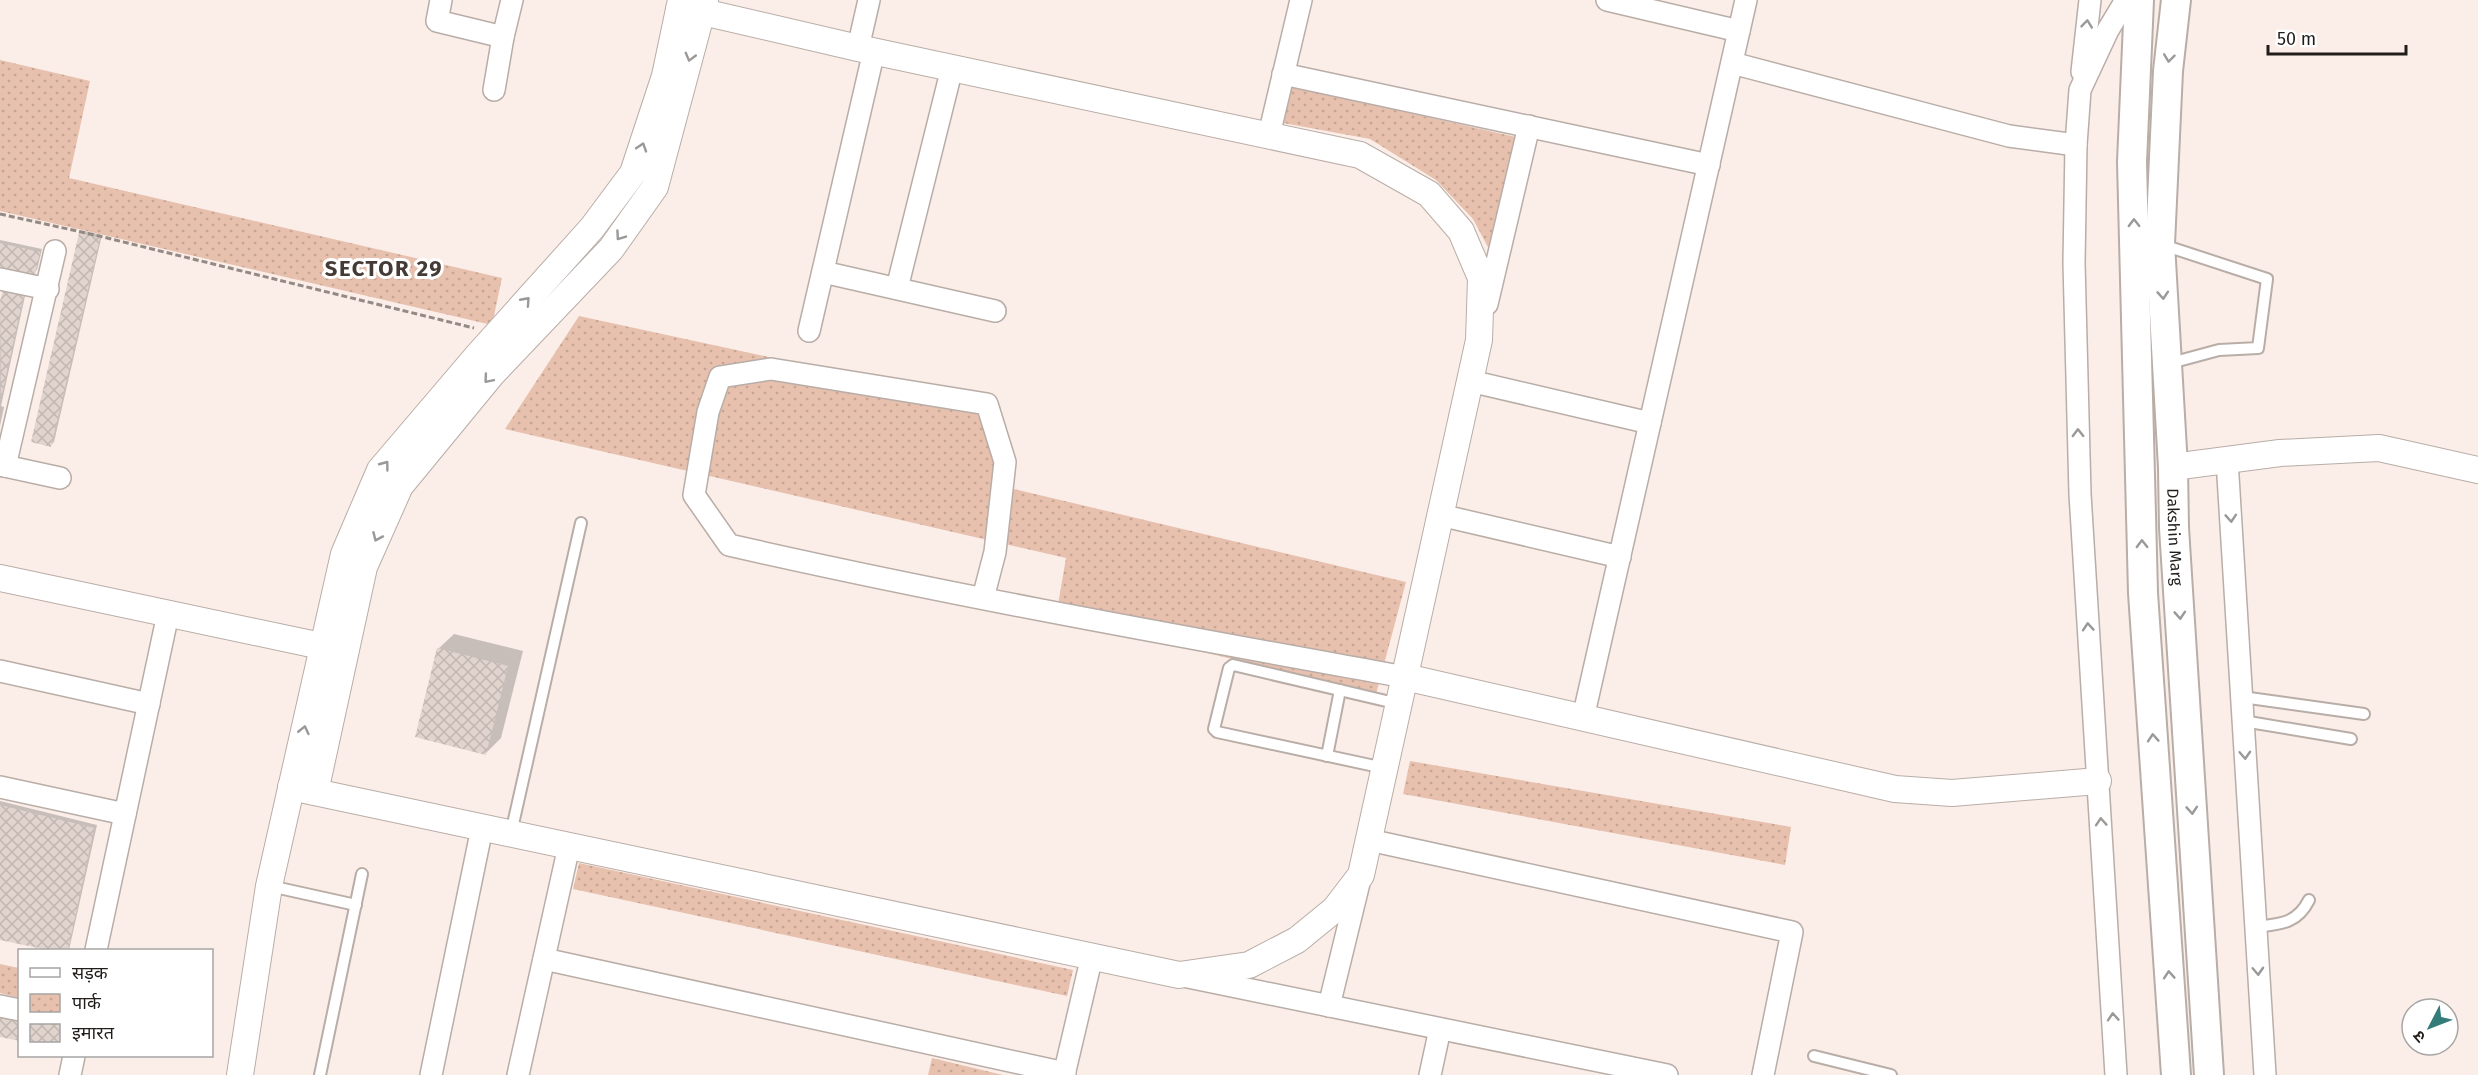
<svg xmlns="http://www.w3.org/2000/svg" width="2478" height="1075" viewBox="0 0 2478 1075" font-family="'Fira Sans','Noto Sans Devanagari',sans-serif">
<style>
.park{fill:url(#park-dots)}
.shadow{fill:#0003}
.building{fill:url(#building-cross-hatch)}
.lines{fill:none;stroke-linecap:round;stroke-linejoin:round}
.service-casing{stroke:#b9ada7;stroke-width:14}
.minor-casing{stroke:#b9ada7;stroke-width:24}
.tertiary-casing{stroke:#b9ada7;stroke-width:28}
.secondary-casing{stroke:#b9ada7;stroke-width:32}
.path{stroke:#938a86;stroke-width:3;stroke-dasharray:6 3;stroke-linecap:butt}
.service{stroke:#fff;stroke-width:10}
.minor{stroke:#fff;stroke-width:21}
.tertiary{stroke:#fff;stroke-width:26}
.secondary{stroke:#fff;stroke-width:28}
.oneway{stroke:#9b9998}
.labels{text-anchor:middle;stroke-width:6;stroke-linejoin:round;paint-order:stroke}
.street-label{font-size:16px;fill:#211d1b;stroke:#fff}
.district-label{font-size:22px;font-weight:bold;letter-spacing:1.5px;fill:#453b36;stroke:#fff}
</style>
<defs>
<pattern id="park-dots" width="8" height="8" patternUnits="userSpaceOnUse" patternTransform="scale(1.5)"><rect width="8" height="8" fill="#e7c0ae"/><path d="M2 2h.1M6 6h.1" fill="none" stroke="#c6a595" stroke-width="1.8" stroke-linecap="round"/></pattern>
<pattern id="building-cross-hatch" width="8" height="8" patternUnits="userSpaceOnUse" patternTransform="scale(1.5)"><rect width="8" height="8" fill="#e1d4ce"/><path d="M0 0l8 8M0 8l8-8" fill="none" stroke="#c1b6b0"/></pattern>
</defs>
<rect width="100%" height="100%" fill="#fbeee8"/>
<!-- park -->
<g class="park">
<polygon points="0,60 90,81 69,178 502,278 492,325 0,211"/>
<polygon points="1290,86 1516,137 1490,251 1473,219 1436,180 1370,139 1283,123"/>
<polygon points="579,316 987,404 1014,489 1406,582 1376,694 1056,616 1066,558 505,429"/>
<polygon points="1410,761 1791,827 1785,865 1403,794"/>
<polygon points="579,863 1073,970 1067,996 573,889"/>
<polygon points="0,964 19,968 19,998 0,993"/>
<polygon points="932,1058 1003,1075 928,1075"/>
</g>
<!-- shadow -->
<g class="shadow">
<polygon points="84,231 102,235 54,442 51,445 81,234"/>
<polygon points="0,240 42,249 37,270 34,273 0,265"/>
<polygon points="5,286 27,287 1,406 4,407 0,426 0,309"/>
<polygon points="454,634 523,651 501,738 486,753 438,649"/>
<polygon points="0,801 97,825 69,950 55,950 0,938"/>
<polygon points="0,1009 20,1013 20,1040 0,1036"/>
</g>
<!-- building -->
<g class="building">
<polygon points="79,233 100,238 51,447 31,442"/>
<polygon points="0,243 40,252 35,275 0,267"/>
<polygon points="4,285 25,290 1,398 0,301"/>
<polygon points="437,648 508,666 486,755 415,737"/>
<polygon points="0,805 94,828 68,950 48,950 0,940"/>
<polygon points="0,1018 20,1022 20,1041 0,1037"/>
</g>
<g class="lines">
<!-- service casing -->
<g class="service-casing">
<g id="service">
<polyline points="2163,245 2267,279 2258,348 2219,350 2167,364"/>
<polyline points="2242,697 2364,714"/>
<polyline points="2243,721 2351,739"/>
<polyline points="1327,756 1340,690"/>
<polyline points="1384,768 1217,732 1214,729 1229,668 1233,665 1399,704"/>
<polyline points="511,833 581,523"/>
<polyline points="270,886 356,905"/>
<path d="M2255 927C2280 924 2297 924 2309 900"/>
<polyline points="1814,1056 1891,1075"/>
<polyline points="320,1075 362,874"/>
</g>
</g>
<!-- minor casing -->
<g class="minor-casing">
<g id="minor">
<polyline points="441,0 437,21 503,37"/>
<polyline points="1607,0 1739,31"/>
<polyline points="858,48 869,0"/>
<polyline points="1732,63 2009,136 2076,145"/>
<polyline points="2082,72 2090,0"/>
<polyline points="1283,74 1709,165"/>
<polyline points="494,90 503,37 512,0"/>
<polyline points="1269,135 1301,0"/>
<polyline points="823,272 995,311"/>
<polyline points="0,279 48,289"/>
<polyline points="897,288 952,68"/>
<polyline points="1487,304 1529,126"/>
<polyline points="809,331 874,51"/>
<polyline points="1470,381 1650,423"/>
<polyline points="2227,460 2265,1075"/>
<polyline points="0,465 60,478"/>
<polyline points="5,466 55,251"/>
<polyline points="1440,515 1620,557"/>
<path d="M983 598 995 552 1005 462 987 404 771 369 720 377 708 412 694 495 729 545C953 596 1179 636 1405 677"/>
<polyline points="0,671 149,704"/>
<polyline points="1583,718 1746,0"/>
<polyline points="0,787 125,814"/>
<polyline points="1369,840 1792,932 1763,1075"/>
<polyline points="96,950 168,614"/>
<polyline points="544,959 1065,1073"/>
<polyline points="1188,977 1667,1075"/>
<polyline points="0,1006 20,1010"/>
<polyline points="1329,1006 1360,879"/>
<polyline points="70,1075 74,1056"/>
<polyline points="431,1075 482,828"/>
<polyline points="518,1075 569,846"/>
<polyline points="1064,1075 1092,956"/>
<polyline points="1430,1075 1440,1029"/>
<polyline points="2116,1075 2080,494 2074,263 2076,145 2080,90 2108,30 2126,0"/>
</g>
</g>
<!-- tertiary casing -->
<g class="tertiary-casing">
<g id="tertiary">
<polyline points="2173,467 2280,453 2379,448 2478,470"/>
<polyline points="0,578 340,650"/>
<polyline points="1405,677 1895,789 1952,793 2098,781"/>
<polyline points="291,787 1179,975 1249,965 1297,940 1335,909 1361,875 1479,340 1481,278 1461,231 1429,194 1360,155 858,48 703,12 679,9"/>
<polyline points="315,792 364,567 400,486 492,374 611,249 655,187 705,0"/>
<polyline points="240,1075 269,886 344,554 380,470 478,355 592,228 633,173 665,76 681,0"/>
</g>
</g>
<!-- secondary casing -->
<g class="secondary-casing">
<g id="secondary">
<polyline points="2139,0 2132,162 2143,593 2176,1075"/>
<path id="s1" d="M2176 0 2168 71 2160 244 2173 467 2174 528 2209 1075"/>
</g>
</g>
<!-- path -->
<polyline class="path" points="0,214 95,235 474,328"/>
<!-- service -->
<use href="#service" class="service"/>
<!-- minor -->
<use href="#minor" class="minor"/>
<!-- tertiary -->
<use href="#tertiary" class="tertiary"/>
<!-- secondary -->
<use href="#secondary" class="secondary"/>
</g>
<!-- one-way arrows -->
<defs><path id="oneway-chevron" d="M-2-3.5L2.5 0L-2 3.5" fill="none" stroke-width="1.6" stroke-linecap="round" stroke-linejoin="round" transform="scale(1.5)"/></defs>
<g class="oneway">
<use href="#oneway-chevron" transform="translate(2087 24) rotate(-84)"/>
<use href="#oneway-chevron" transform="translate(690 57) rotate(105)"/>
<use href="#oneway-chevron" transform="translate(2169 58) rotate(97)"/>
<use href="#oneway-chevron" transform="translate(642 147) rotate(-72)"/>
<use href="#oneway-chevron" transform="translate(2134 223) rotate(-91)"/>
<use href="#oneway-chevron" transform="translate(620 236) rotate(125)"/>
<use href="#oneway-chevron" transform="translate(2163 295) rotate(86)"/>
<use href="#oneway-chevron" transform="translate(526 301) rotate(-48)"/>
<use href="#oneway-chevron" transform="translate(488 379) rotate(130)"/>
<use href="#oneway-chevron" transform="translate(2078 433) rotate(-91)"/>
<use href="#oneway-chevron" transform="translate(385 465) rotate(-53)"/>
<use href="#oneway-chevron" transform="translate(2231 518) rotate(86)"/>
<use href="#oneway-chevron" transform="translate(377 537) rotate(114)"/>
<use href="#oneway-chevron" transform="translate(2142 544) rotate(-91)"/>
<use href="#oneway-chevron" transform="translate(2180 615) rotate(86)"/>
<use href="#oneway-chevron" transform="translate(2088 627) rotate(-94)"/>
<use href="#oneway-chevron" transform="translate(304 730) rotate(-77)"/>
<use href="#oneway-chevron" transform="translate(2153 738) rotate(-94)"/>
<use href="#oneway-chevron" transform="translate(2245 755) rotate(87)"/>
<use href="#oneway-chevron" transform="translate(2192 810) rotate(86)"/>
<use href="#oneway-chevron" transform="translate(2101 822) rotate(-94)"/>
<use href="#oneway-chevron" transform="translate(2258 971) rotate(87)"/>
<use href="#oneway-chevron" transform="translate(2169 975) rotate(-94)"/>
<use href="#oneway-chevron" transform="translate(2113 1017) rotate(-94)"/>
</g>
<g class="labels">
<!-- street labels -->
<g class="street-label">
<text dy="6" stroke="none"><textPath href="#s1" startOffset="538">Dakshin Marg</textPath></text>
</g>
<!-- district labels -->
<g class="district-label">
<text x="384" y="276">SECTOR 29</text>
</g>
</g>
<!-- legend -->
<rect x="18" y="949" width="195" height="108" fill="#ffffff" stroke="#a6a5a4" stroke-width="1.5"/>
<rect x="30" y="968" width="30" height="9" fill="#ffffff" stroke="#a6a5a4" stroke-width="1.5"/>
<text x="72" y="979" font-size="18" fill="#211d1b">सड़क</text>
<rect x="30" y="994" width="30" height="18" fill="url(#park-dots)" stroke="#a6a5a4" stroke-width="1.5"/>
<text x="72" y="1009" font-size="18" fill="#211d1b">पार्क</text>
<rect x="30" y="1024" width="30" height="18" fill="url(#building-cross-hatch)" stroke="#a6a5a4" stroke-width="1.5"/>
<text x="72" y="1039" font-size="18" fill="#211d1b">इमारत</text>
<!-- north arrow -->
<g transform="translate(2430 1027) rotate(228)"><circle r="28" fill="#ffffff" stroke="#a6a5a4" stroke-width="1.5"/>
<path d="M0-4.5L10 22L0 15L-10 22Z" fill="#337c7a"/>
<text y="-9" font-size="16" font-weight="bold" text-anchor="middle" fill="#211d1b">उ</text>
</g>
<!-- scale -->
<path d="M2268 45v9h138v-9" fill="none" stroke="#211d1b" stroke-width="3"/>
<text x="2277" y="45" font-size="18" fill="#211d1b" stroke="#ffffff" stroke-width="4.5" paint-order="stroke">50 m</text>
</svg>
